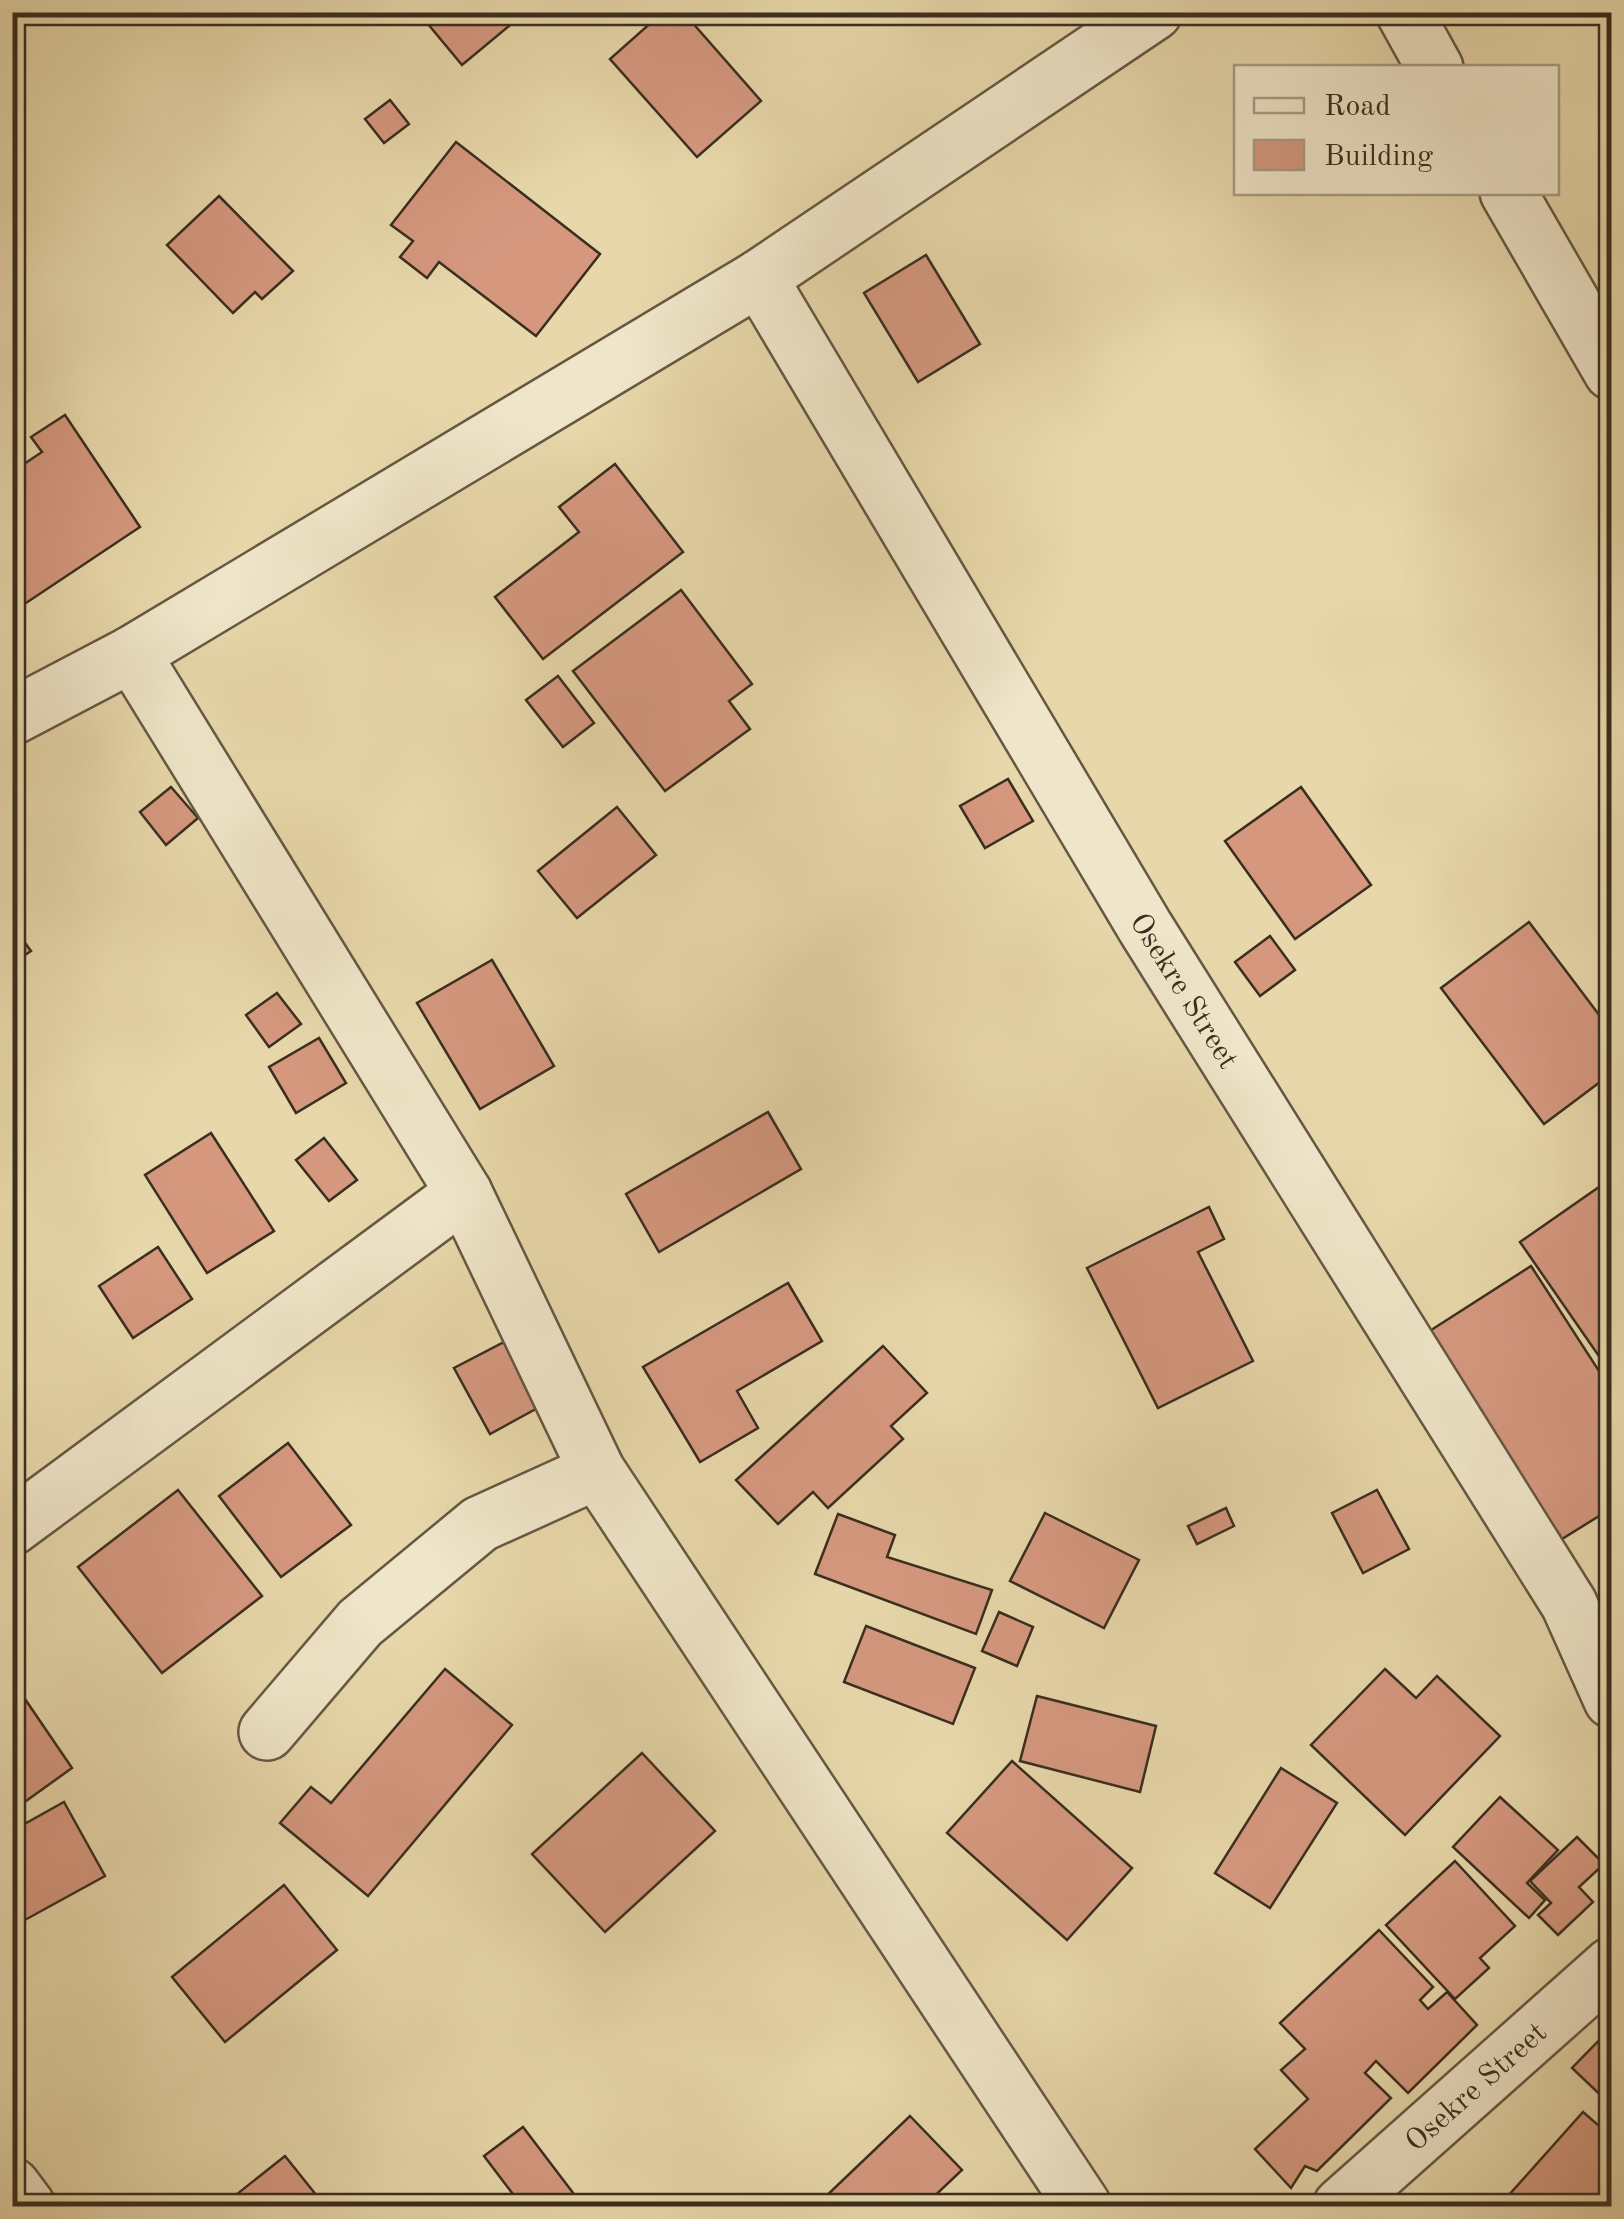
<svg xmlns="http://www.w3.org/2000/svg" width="1624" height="2219" viewBox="0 0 1624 2219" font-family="'Old Standard TT',serif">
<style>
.building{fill:#d5987f;stroke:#3a2e1f;stroke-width:2.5}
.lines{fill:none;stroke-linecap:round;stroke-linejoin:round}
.minor-casing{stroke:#655842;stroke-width:60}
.minor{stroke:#efe5c8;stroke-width:55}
.labels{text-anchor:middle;stroke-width:9;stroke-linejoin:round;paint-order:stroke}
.street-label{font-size:30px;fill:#3a2e1f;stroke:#efe5c8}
</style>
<rect width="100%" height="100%" fill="#e7d7aa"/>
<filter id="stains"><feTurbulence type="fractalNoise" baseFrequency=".002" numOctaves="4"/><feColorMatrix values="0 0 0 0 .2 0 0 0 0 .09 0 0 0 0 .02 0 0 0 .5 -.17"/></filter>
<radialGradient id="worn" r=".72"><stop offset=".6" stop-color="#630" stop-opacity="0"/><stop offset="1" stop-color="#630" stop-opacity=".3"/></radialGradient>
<!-- building -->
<g class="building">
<polygon points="418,12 507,12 515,21 462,65"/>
<polygon points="663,12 683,12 761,101 697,157 610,59"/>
<polygon points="390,100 409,124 384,143 365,119"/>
<polygon points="456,142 600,254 536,336 439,262 427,278 400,257 413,241 391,225"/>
<polygon points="219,196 293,271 262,299 255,292 233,313 167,245"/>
<polygon points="926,255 980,344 918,382 864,293"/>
<polygon points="65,415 140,527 14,611 12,472 42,452 31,437"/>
<polygon points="615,464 683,552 543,659 495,597 579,532 559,507"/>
<polygon points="681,590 752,684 729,701 750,729 665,791 573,671"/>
<polygon points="558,676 594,723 563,747 526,700"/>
<polygon points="1008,779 1033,821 985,848 960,806"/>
<polygon points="171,787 198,818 166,845 140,812"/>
<polygon points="1301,787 1371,885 1295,939 1225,841"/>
<polygon points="617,807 656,855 577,918 538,871"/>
<polygon points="1529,922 1612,1032 1612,1073 1544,1124 1441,988"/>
<polygon points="12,925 31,951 12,964"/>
<polygon points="1270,936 1295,970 1260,996 1235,962"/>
<polygon points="492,960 554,1066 480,1109 417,1003"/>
<polygon points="277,993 301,1024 269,1047 246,1015"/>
<polygon points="319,1038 346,1083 296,1113 269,1067"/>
<polygon points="768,1112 801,1169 659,1252 626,1194"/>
<polygon points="211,1133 274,1231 207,1273 145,1175"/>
<polygon points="324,1138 357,1180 329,1201 296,1160"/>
<polygon points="1612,1178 1612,1375 1520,1242"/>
<polygon points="1209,1207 1224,1239 1198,1252 1253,1361 1158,1408 1087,1268"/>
<polygon points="158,1247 192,1299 133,1338 99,1286"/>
<polygon points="1531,1266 1612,1391 1612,1508 1562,1539 1428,1332"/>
<polygon points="788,1283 822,1341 737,1391 758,1428 700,1462 643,1367"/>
<polygon points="508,1340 543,1405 490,1434 454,1368"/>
<polygon points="883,1346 927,1393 891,1426 903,1439 828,1508 813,1492 778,1524 736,1480"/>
<polygon points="288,1443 351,1525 281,1577 219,1496"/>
<polygon points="178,1490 262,1596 162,1673 78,1567"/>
<polygon points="1377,1490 1409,1549 1363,1573 1332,1513"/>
<polygon points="1226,1508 1234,1526 1197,1544 1188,1526"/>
<polygon points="1045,1513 1139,1560 1104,1628 1010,1581"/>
<polygon points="838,1514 895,1535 887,1557 992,1590 976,1634 815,1574"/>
<polygon points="999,1612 1033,1627 1017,1666 982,1651"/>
<polygon points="866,1626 975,1668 953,1724 844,1682"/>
<polygon points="445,1669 512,1725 368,1896 280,1823 311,1787 331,1803"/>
<polygon points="1385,1669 1416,1698 1437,1676 1500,1736 1405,1835 1311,1745"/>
<polygon points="1037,1696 1156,1726 1140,1792 1020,1761"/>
<polygon points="25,1699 72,1768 12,1811 12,1708"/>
<polygon points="642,1753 715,1831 605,1932 532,1854"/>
<polygon points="1012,1761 1132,1868 1067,1940 947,1833"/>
<polygon points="1281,1768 1337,1803 1270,1908 1215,1873"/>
<polygon points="1500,1797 1558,1850 1527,1883 1545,1900 1529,1918 1453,1847"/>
<polygon points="64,1802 105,1876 12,1927 12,1831"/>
<polygon points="1577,1837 1604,1864 1579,1887 1593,1902 1558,1935 1538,1915 1551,1903 1530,1881"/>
<polygon points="1455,1861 1515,1926 1480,1958 1489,1968 1455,1999 1386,1925"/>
<polygon points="284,1885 337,1950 225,2042 172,1977"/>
<polygon points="1379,1930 1433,1987 1420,2000 1428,2009 1447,1992 1477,2025 1408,2093 1376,2061 1365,2073 1391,2098 1317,2171 1305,2166 1291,2188 1255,2149 1308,2099 1281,2070 1305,2049 1280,2023"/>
<polygon points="1612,2027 1612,2106 1572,2068"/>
<polygon points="1583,2112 1612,2137 1612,2179 1587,2206 1499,2206"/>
<polygon points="910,2116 962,2170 924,2206 830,2206 823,2199"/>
<polygon points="523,2127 583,2206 522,2206 484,2156"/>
<polygon points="285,2156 325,2206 222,2206"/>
</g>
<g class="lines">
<!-- minor casing -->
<g class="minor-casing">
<g id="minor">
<polyline points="1404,12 1435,68"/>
<polyline points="1508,192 1612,372"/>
<path id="s1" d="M759 278 1145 927 1569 1604 1612 1700"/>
<polyline points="132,654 464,1193 597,1471 1083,2206"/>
<polyline points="12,717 132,654 759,278 1154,12"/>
<polyline points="12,1527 464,1193"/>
<polyline points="267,1732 360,1623 480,1524 597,1471"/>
<polyline points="12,2186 27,2206"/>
<path id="s2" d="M1341 2206 1612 1965"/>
</g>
</g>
<!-- minor -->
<use href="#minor" class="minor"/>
</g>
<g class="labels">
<!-- street labels -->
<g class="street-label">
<text dy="10" stroke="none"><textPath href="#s1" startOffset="830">Osekre Street</textPath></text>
<text dy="10" stroke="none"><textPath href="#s2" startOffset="180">Osekre Street</textPath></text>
</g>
</g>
<!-- margin -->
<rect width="1624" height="2219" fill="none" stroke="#e7d7aa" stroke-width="50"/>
<rect x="15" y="15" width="1594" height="2189" fill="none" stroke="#3a2e1f" stroke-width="5"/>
<rect x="25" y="25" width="1574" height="2169" fill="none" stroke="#3a2e1f" stroke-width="2.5"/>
<!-- legend -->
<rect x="1234" y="65" width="325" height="130" fill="#efe5c8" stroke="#a79c84" stroke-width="2.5"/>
<rect x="1254" y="98" width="50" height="15" fill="#efe5c8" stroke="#a79c84" stroke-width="2.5"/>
<text x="1324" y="115" font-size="30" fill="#3a2e1f">Road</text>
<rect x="1254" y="140" width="50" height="30" fill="#d5987f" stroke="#a79c84" stroke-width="2.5"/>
<text x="1324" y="165" font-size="30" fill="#3a2e1f">Building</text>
<rect width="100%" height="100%" filter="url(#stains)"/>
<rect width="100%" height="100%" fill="url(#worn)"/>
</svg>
